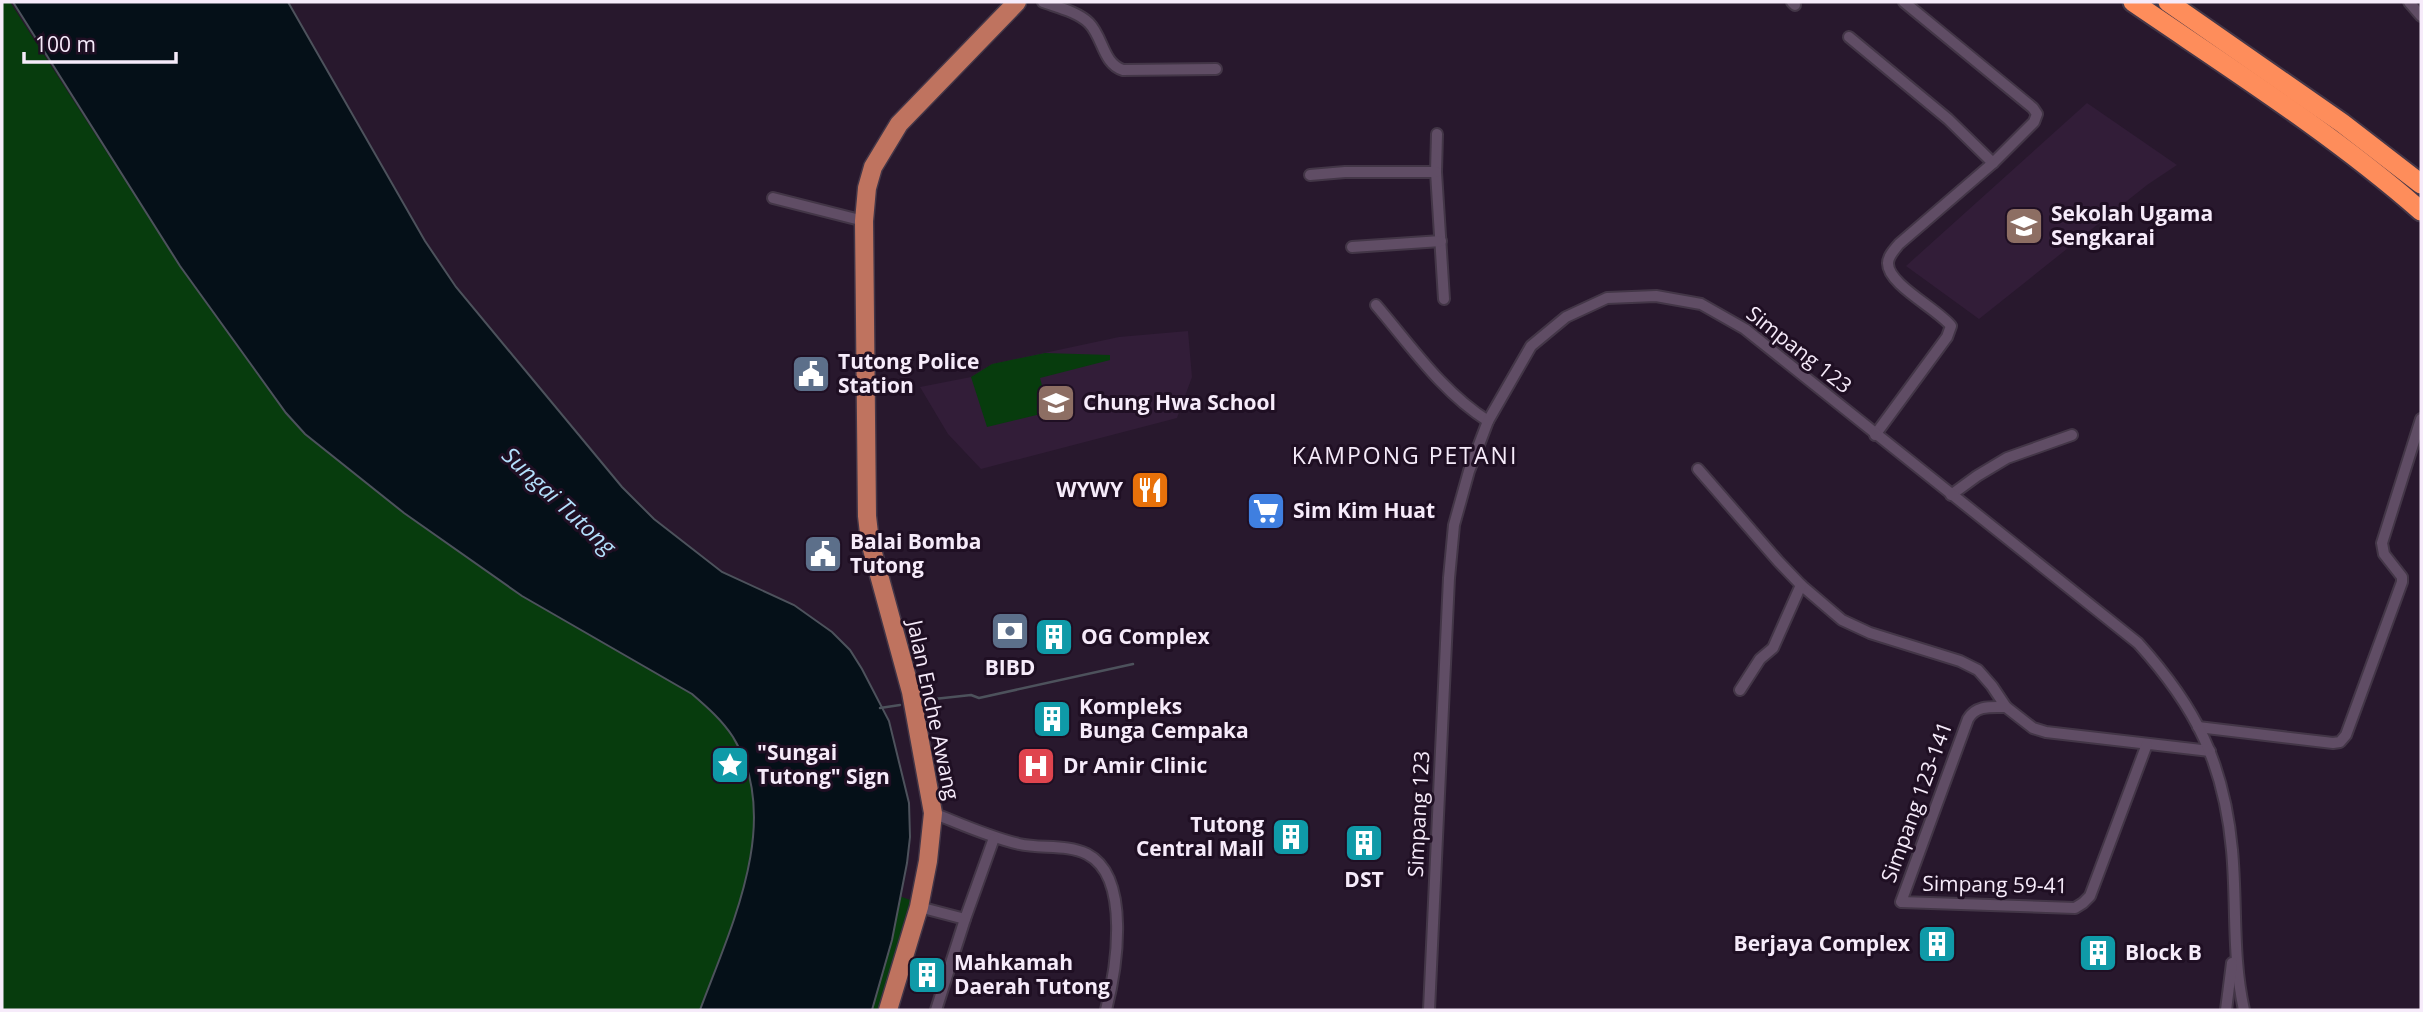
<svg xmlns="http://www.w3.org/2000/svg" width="2423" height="1012" viewBox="0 0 2423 1012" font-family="'Open Sans',sans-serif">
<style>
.built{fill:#321d38}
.green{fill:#073c0d}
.water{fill:#051018;stroke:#4d525c;stroke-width:2}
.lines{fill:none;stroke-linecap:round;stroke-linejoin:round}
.stream{stroke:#4d525c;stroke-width:2.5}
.street-casing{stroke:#433647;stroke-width:14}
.primary-casing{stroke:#433647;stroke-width:21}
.highway-casing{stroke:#433647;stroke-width:23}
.street{stroke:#604d65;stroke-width:10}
.primary{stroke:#bf735f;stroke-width:18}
.highway{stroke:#fe8d5b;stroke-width:19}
.labels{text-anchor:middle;stroke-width:6;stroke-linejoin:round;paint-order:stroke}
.poi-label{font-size:21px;font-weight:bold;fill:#f6ebfa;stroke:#1f0f23;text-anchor:start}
.street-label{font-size:21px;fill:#f6ebfa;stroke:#1f0f23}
.neighbourhood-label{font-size:23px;letter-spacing:2px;fill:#f6ebfa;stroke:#1f0f23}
.water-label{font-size:23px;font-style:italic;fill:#b4e0fc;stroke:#1f0f23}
</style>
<rect width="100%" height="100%" fill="#28182d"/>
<!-- built -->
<g class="built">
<polygon points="2087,103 2177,165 2147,185 1979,319 1906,266"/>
<polygon points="1188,331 1192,377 1177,418 981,469 948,434 920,387 971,377 992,364 1119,337"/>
</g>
<!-- green -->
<g class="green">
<path d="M2 2H10L180 266 286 413 305 434 404 513 522 596 692 694C707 707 722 720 733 737 784 820 730 929 700 1010H2Z"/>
<polygon points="1045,353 1110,355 1110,360 1040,378 1047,404 1043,405 1045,413 987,427 971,377 992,364"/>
<polygon points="899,896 916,902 882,1010 872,1010 892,940"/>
</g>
<!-- water -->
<path class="water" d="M13 2H288L425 241 456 287 622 487 654 519 722 572 794 605 832 632 850 650 862 669 889 721 909 803 910 837 907 863 892 940 872 1010H700C730 929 784 820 733 737 722 720 707 707 692 694L522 596 404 513 305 434 286 413 180 266Z"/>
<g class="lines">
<!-- stream -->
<g class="stream">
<polyline points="925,700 971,695 979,698 1133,664"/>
<polyline points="880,708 900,705"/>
</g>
<!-- street casing -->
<g class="street-casing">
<g id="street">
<path d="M1043 2C1057 7 1078 12 1089 23 1103 37 1103 64 1123 70L1216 69"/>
<polyline points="1792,2 1795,5"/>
<polyline points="2409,2 2421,16"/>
<polyline points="1849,37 1948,119 1993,163"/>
<polyline points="1437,134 1436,172 1444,299"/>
<polyline points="1310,175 1345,172 1436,172"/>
<polyline points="773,198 864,221"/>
<polyline points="1352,247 1441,241"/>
<path d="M1376 305C1411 346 1442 392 1488 421"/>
<path d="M1875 435 1947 337 1951 326C1938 309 1887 284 1888 263 1888 256 1895 249 1899 244L1993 163 2034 122 2037 114 2033 108 1904 2"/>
<polyline points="1698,469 1778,561 1801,585 1842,620 1870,633 1960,661 1978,670 1992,686 2006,707 2033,728 2046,732 2210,751"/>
<polyline points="1951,495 1977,476 2007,458 2072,435"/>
<polyline points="1740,690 1760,659 1773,648 1801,585"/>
<path d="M2006 707C1991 707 1976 705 1968 719L1901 902 2075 908 2083 903 2090 896 2147 744"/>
<polyline points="2198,727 2333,743 2340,742 2346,735 2402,582 2402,577 2384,554 2382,543 2421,419"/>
<path d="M933 813C961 824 989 837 1019 844 1041 849 1067 844 1087 854 1132 877 1116 971 1106 1010"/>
<polyline points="919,907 965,919"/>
<polyline points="936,1010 965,919 994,838"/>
<path d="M1429 1010 1449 578 1454 525 1469 471 1488 421 1531 346 1566 317 1607 298 1656 296 1701 304 1745 329 2138 643C2196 707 2224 763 2232 850 2237 903 2232 957 2244 1010"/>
<polyline points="2226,1010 2232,963"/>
</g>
</g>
<!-- primary casing -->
<g class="primary-casing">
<polyline id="primary" points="888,1010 919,907 928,861 933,813 911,692 870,542 867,516 864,221 867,188 873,167 899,124 1017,2"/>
</g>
<!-- highway casing -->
<g class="highway-casing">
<g id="highway">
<path d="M2133 2C2231 69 2332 133 2421 211"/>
<polyline points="2168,2 2342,123 2421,184"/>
</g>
</g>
<!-- street -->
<use href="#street" class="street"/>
<!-- primary -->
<use href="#primary" class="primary"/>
<!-- highway -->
<use href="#highway" class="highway"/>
</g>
<!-- icons -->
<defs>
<g id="school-square" transform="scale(2.0125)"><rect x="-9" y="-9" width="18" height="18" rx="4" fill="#8d6e63" stroke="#1f0f23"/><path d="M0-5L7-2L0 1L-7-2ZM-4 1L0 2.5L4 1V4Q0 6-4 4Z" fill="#fff"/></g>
<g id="civic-square" transform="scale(2.0125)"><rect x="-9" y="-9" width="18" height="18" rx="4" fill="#5c6f8a" stroke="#1f0f23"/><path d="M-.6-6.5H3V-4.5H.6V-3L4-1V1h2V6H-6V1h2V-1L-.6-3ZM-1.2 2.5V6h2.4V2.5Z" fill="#fff"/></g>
<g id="restaurant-square" transform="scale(2.0125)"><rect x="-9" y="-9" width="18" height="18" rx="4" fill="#e8710a" stroke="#1f0f23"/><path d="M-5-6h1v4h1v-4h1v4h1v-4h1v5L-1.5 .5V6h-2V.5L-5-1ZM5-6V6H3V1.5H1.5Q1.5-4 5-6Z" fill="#fff"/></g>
<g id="supermarket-square" transform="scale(2.0125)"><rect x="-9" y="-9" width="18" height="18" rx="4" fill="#3f7fe0" stroke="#1f0f23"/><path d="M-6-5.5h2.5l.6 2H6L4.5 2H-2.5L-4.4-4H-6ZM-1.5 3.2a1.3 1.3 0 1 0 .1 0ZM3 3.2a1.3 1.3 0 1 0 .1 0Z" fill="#fff"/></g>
<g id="bank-square" transform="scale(2.0125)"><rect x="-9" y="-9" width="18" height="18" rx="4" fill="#5c6f8a" stroke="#1f0f23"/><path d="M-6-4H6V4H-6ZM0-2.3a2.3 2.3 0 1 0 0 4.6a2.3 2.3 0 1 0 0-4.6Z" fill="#fff"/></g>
<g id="building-square" transform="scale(2.0125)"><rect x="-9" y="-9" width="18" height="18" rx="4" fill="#0f9aa8" stroke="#1f0f23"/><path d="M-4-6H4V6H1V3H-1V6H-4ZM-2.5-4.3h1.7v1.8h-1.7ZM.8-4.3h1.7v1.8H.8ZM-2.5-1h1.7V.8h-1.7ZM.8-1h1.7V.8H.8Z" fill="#fff"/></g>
<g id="sight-square" transform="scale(2.0125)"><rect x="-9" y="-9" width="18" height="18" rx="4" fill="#0f9aa8" stroke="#1f0f23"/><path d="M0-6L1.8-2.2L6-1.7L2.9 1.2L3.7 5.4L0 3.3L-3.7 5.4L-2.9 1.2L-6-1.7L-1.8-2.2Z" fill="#fff"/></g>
<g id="hospital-square" transform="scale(2.0125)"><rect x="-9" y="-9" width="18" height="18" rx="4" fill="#e0444e" stroke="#1f0f23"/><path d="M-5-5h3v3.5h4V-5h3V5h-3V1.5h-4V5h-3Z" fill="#fff"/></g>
</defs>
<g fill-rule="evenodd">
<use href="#school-square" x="2024" y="226"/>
<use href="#civic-square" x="811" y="374"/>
<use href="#school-square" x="1056" y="403"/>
<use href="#restaurant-square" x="1150" y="490"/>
<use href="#supermarket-square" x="1266" y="511"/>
<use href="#civic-square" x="823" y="554"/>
<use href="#bank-square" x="1010" y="631"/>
<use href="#building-square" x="1054" y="637"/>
<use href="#building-square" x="1052" y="719"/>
<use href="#sight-square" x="730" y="765"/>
<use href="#hospital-square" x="1036" y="766"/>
<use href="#building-square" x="1291" y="837"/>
<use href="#building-square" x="1364" y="843"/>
<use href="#building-square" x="1937" y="944"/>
<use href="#building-square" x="2098" y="953"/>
<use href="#building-square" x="927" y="975"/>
</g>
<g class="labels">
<!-- poi labels -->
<g class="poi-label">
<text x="2051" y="221">Sekolah Ugama<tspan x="2051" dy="24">Sengkarai</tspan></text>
<text x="838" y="369">Tutong Police<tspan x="838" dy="24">Station</tspan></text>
<text x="1083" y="410">Chung Hwa School</text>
<text x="1123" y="497" text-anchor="end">WYWY</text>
<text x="1293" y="518">Sim Kim Huat</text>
<text x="850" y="549">Balai Bomba<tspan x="850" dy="24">Tutong</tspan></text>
<text x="1081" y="644">OG Complex</text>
<text x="1010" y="675" text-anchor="middle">BIBD</text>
<text x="1079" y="714">Kompleks<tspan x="1079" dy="24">Bunga Cempaka</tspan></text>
<text x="757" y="760">"Sungai<tspan x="757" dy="24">Tutong" Sign</tspan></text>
<text x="1063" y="773">Dr Amir Clinic</text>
<text x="1264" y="832" text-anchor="end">Tutong<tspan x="1264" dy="24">Central Mall</tspan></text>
<text x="1364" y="887" text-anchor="middle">DST</text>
<text x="1910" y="951" text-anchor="end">Berjaya Complex</text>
<text x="2125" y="960">Block B</text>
<text x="954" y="970">Mahkamah<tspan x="954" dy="24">Daerah Tutong</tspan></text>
</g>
<!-- street labels -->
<g class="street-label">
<text transform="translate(1799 350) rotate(38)" y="7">Simpang 123</text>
<text transform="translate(933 710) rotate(78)" y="7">Jalan Enche Awang</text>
<text transform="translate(1917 802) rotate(-70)" y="7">Simpang 123-141</text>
<text transform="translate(1419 814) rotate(-87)" y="7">Simpang 123</text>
<text transform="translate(1995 885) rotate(1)" y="7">Simpang 59-41</text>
</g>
<!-- neighbourhood labels -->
<g class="neighbourhood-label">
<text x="1405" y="464">KAMPONG PETANI</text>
</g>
<!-- water labels -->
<g class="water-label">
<text transform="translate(559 501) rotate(43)" y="8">Sungai Tutong</text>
</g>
</g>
<!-- border -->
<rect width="2423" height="1012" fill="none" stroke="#f6ebfa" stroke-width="7"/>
<!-- scale -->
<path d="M24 52v10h152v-10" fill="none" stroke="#f6ebfa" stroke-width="3.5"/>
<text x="35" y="52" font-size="21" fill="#f6ebfa" stroke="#1f0f23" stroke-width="5" paint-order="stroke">100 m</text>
</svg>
